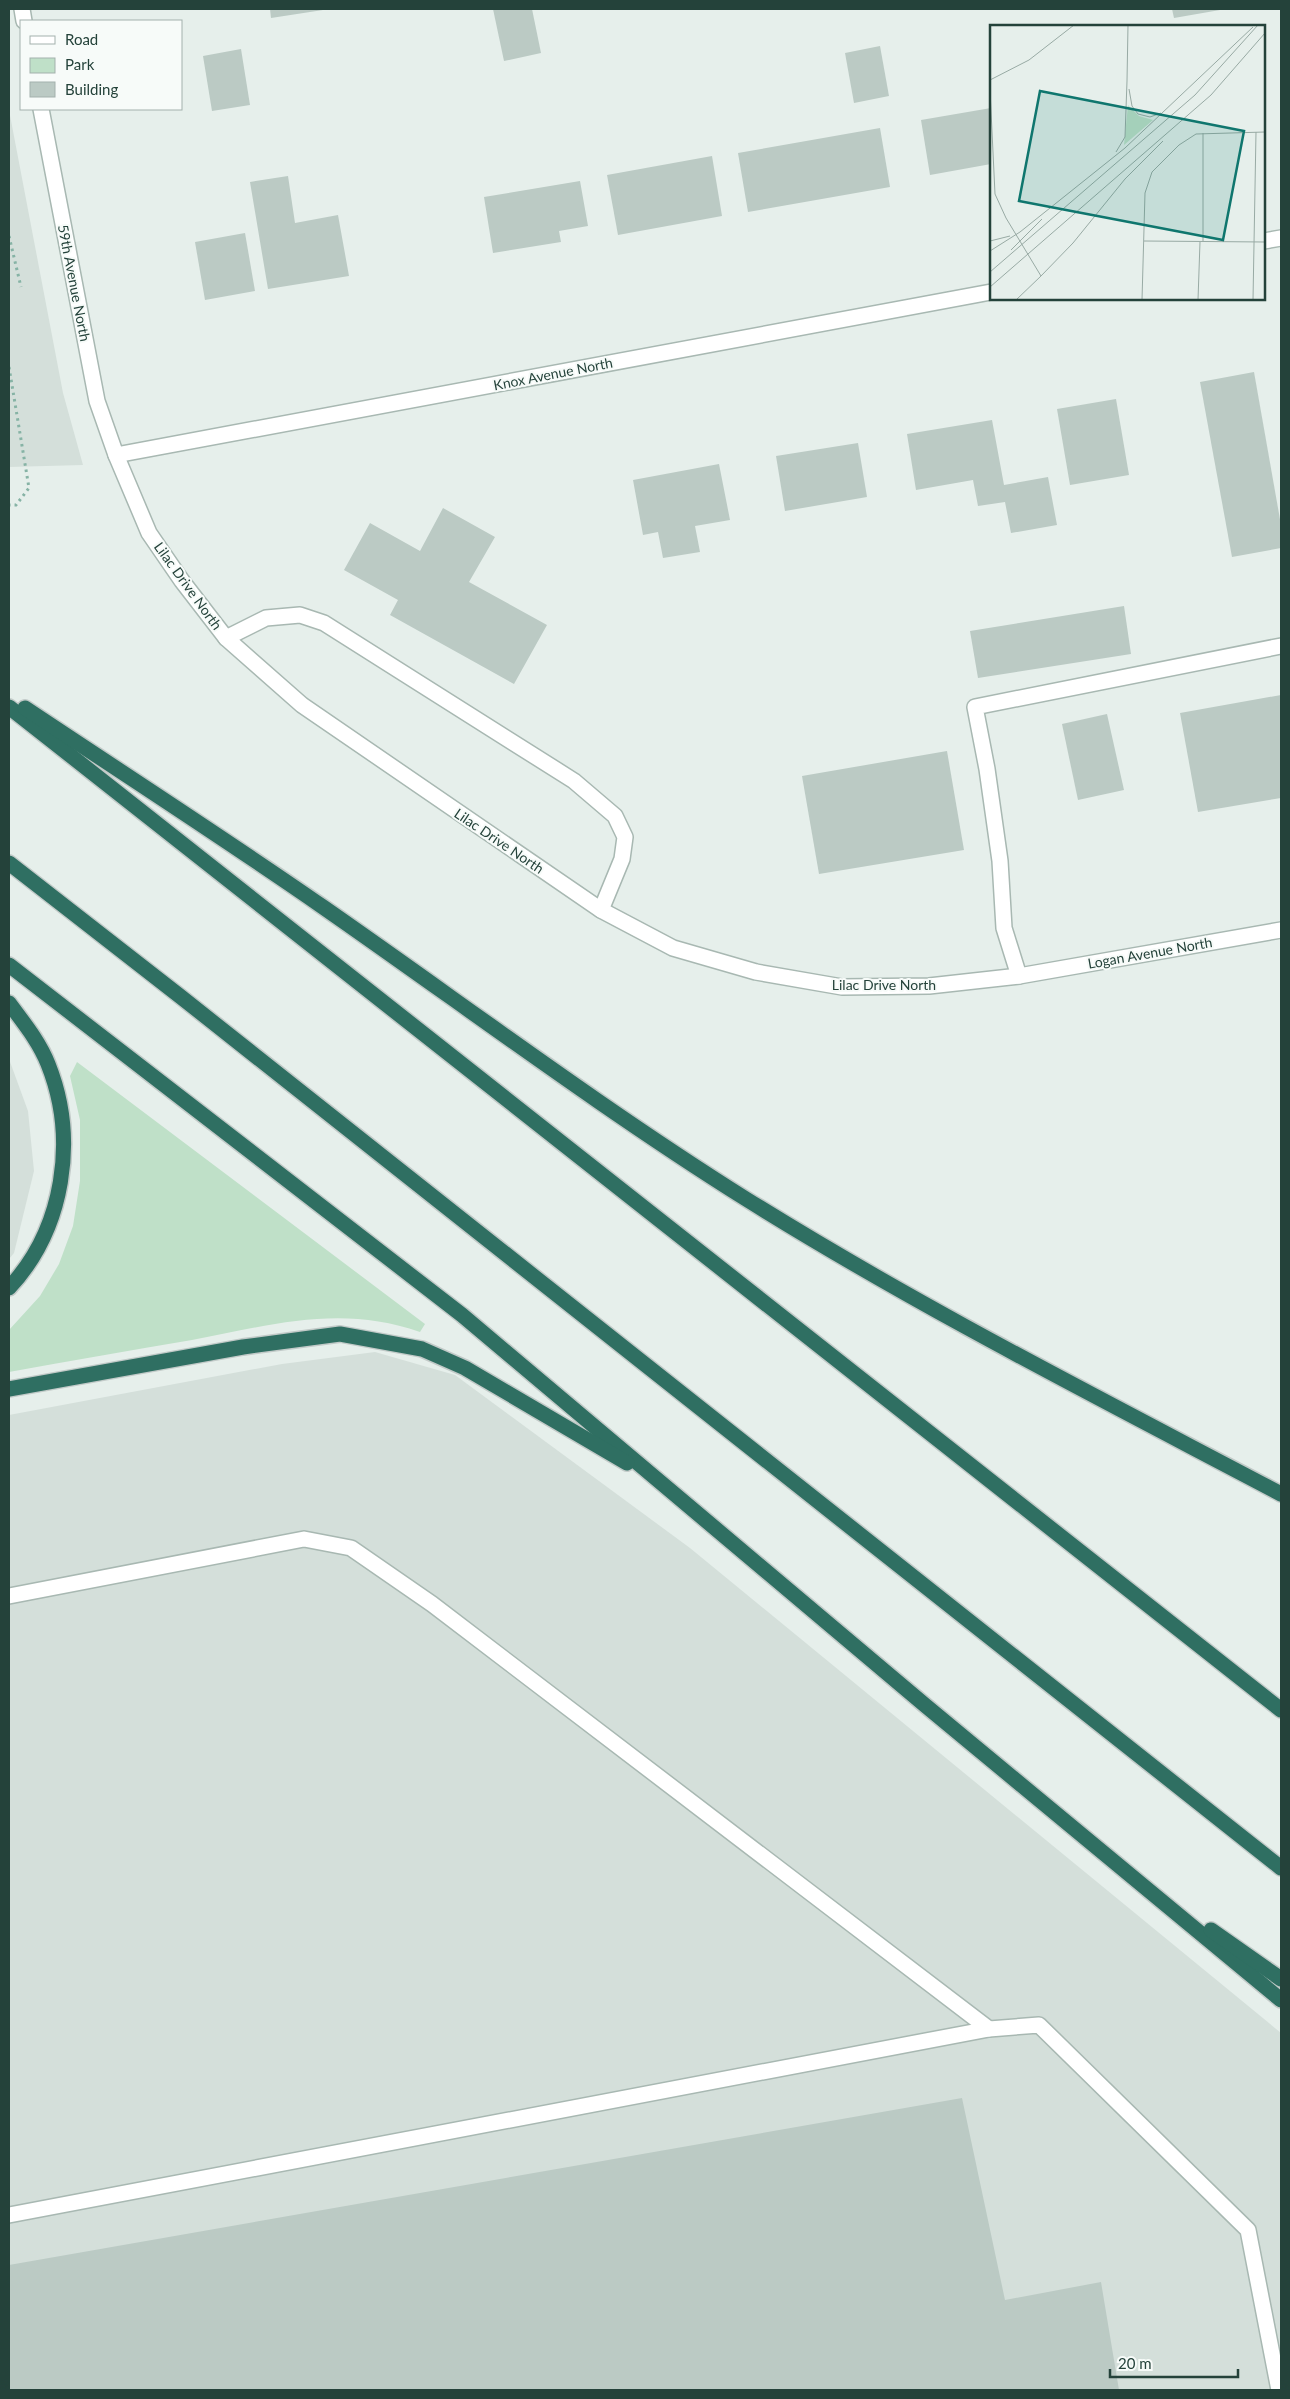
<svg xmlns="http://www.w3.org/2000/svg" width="1290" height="2399" viewBox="0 0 1290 2399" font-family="Lato,sans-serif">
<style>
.built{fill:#d4dfda}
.green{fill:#bfe0c8}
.building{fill:#bbcac4}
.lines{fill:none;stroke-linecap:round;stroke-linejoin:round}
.minor-casing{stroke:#a8b8b2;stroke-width:18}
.highway-casing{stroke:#c2cac8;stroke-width:18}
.path{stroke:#86b3a5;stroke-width:3;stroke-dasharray:2.5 4;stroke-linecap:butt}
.minor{stroke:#fff;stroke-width:15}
.highway{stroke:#2f6f62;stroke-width:15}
.labels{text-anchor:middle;stroke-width:4;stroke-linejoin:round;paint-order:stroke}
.street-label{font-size:14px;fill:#24423a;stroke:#f7fbf9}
.inset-road{fill:none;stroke:#98aaa4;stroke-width:1}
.view{fill:#0f766e;fill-opacity:0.15;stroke:#0f766e;stroke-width:2.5}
.inset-edge{fill:none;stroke:#24423a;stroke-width:2.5}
</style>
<rect width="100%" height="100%" fill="#e6efeb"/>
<!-- built -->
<g class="built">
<polygon points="9,110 63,393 83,465 9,467"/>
<polygon points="9,1059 28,1111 34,1171 14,1253 9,1259"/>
<polygon points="375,1352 455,1375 690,1548 1281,2033 1281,2390 9,2390 9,1415 282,1364"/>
</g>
<!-- green -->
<path class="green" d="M77 1062 425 1324 420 1332C341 1304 271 1325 192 1340 131 1350 70 1361 9 1372V1330L40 1296 59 1264 73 1226 80 1181V1120L70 1076Z"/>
<!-- building -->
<g class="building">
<polygon points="270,9 323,9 323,10 271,18"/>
<polygon points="493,9 532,9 541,53 504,61"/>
<polygon points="1172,9 1220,9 1220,10 1174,18"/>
<polygon points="880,46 889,96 854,103 845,53"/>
<polygon points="241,49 250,105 212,111 203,56"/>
<polygon points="991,108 991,164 930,175 921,120"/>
<polygon points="880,128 890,187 748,212 738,153"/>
<polygon points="712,156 722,216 618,235 607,175"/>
<polygon points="288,176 295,223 338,215 349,276 268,289 250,182"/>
<polygon points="580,181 588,226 559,231 561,242 493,253 484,197"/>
<polygon points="245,233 255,291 205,300 195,242"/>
<polygon points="1254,372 1281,525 1281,548 1232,557 1200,382"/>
<polygon points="1116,399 1129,475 1070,485 1057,409"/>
<polygon points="992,420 1004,485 1048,477 1057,525 1011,533 1005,502 978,506 973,480 916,490 907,434"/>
<polygon points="858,443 867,497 785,511 776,456"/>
<polygon points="719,464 730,520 695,526 700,552 663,558 658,532 643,535 633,480"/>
<polygon points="443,508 495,537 469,582 547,625 514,684 390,615 398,600 344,570 370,523 420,551"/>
<polygon points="1124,606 1131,654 978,678 970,631"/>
<polygon points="1281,695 1281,798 1198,812 1180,713"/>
<polygon points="1107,714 1124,790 1078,800 1062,724"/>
<polygon points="947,751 964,850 819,874 802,776"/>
<polygon points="962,2098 1005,2300 1101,2282 1119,2390 9,2390 9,2265"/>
</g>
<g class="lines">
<!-- minor casing -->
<g class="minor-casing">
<g id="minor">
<polyline points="22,9 24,21"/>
<polyline points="41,109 97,401 116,455 149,533 182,581 226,638 302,705 601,910 673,948 756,972 842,987 929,986 1019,976 1281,930"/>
<polyline points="1264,241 1281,238"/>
<polyline points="116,455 991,292"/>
<polyline points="226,638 266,618 300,615 324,623 574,781 615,816 625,837 622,859 601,910"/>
<polyline points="1019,976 1004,928 1000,861 987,769 975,707 1281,646"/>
<polyline points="9,1596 304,1539 351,1548 432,1604 989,2029 1039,2025 1248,2230 1279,2390"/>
<polyline points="9,2215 989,2029"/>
</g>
</g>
<!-- highway casing -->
<g class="highway-casing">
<g id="highway">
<polyline points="9,707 1281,1710"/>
<path d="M25 708C124 774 225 839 323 907 464 1005 601 1108 746 1199 919 1307 1101 1399 1281 1494"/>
<polyline points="9,863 181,997 1281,1868"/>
<polyline points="9,965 462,1315 926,1706 1281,2000"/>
<path d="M9 1003C23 1022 39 1041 48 1064 78 1139 64 1229 9 1288"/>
<polyline points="9,1389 243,1347 340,1334 422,1349 465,1368 627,1463"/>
<polyline points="1211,1930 1281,1979"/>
</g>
</g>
<!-- path -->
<g class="path">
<polyline points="9,236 21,287"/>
<polyline points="9,367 29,488 16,505 9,505"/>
</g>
<!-- minor -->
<use href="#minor" class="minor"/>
<!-- highway -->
<use href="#highway" class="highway"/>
</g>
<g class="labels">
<!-- street labels -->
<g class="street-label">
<text transform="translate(74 283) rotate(79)" y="5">59th Avenue North</text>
<text transform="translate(553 374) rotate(-11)" y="5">Knox Avenue North</text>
<text transform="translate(188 586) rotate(54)" y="5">Lilac Drive North</text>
<text transform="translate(499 841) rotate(34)" y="5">Lilac Drive North</text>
<text transform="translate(1150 953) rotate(-10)" y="5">Logan Avenue North</text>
<text x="884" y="990">Lilac Drive North</text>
</g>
</g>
<!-- overview -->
<g transform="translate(990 25)">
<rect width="275" height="275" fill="#e6efeb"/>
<path d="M138 80 149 91 163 95 134 120Z" fill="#bfe0c8"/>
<path class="inset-road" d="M0 55 39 35 84 0M137 56 138 0M139 64 142 81 148 89 160 92 171 88M0 65 5 169 16 193 51 251M126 127 135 112 137 56M0 216 20 211M154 216 275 217M213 217V108M21 225 52 194M0 226 30 207 135 123 263 2M0 247 205 70 268 0M51 251 83 218 135 154 173 116M0 262 221 70 275 8M26 275 51 251M152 275 155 168 162 147 189 120 206 109 275 107M208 275 210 217M263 275 266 107"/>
<path class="view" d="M50 66 254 106 233 215 29 176Z"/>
<rect width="275" height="275" class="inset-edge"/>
</g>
<!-- border -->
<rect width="1290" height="2399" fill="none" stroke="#24423a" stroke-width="20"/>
<!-- legend -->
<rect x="20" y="20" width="162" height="90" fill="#f7fbf9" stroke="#a3b1ad"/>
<rect x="30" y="36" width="25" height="8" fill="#ffffff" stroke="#a3b1ad"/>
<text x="65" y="45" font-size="15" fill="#24423a">Road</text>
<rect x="30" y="58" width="25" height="15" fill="#bfe0c8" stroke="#a3b1ad"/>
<text x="65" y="70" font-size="15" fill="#24423a">Park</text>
<rect x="30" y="82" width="25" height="15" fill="#bbcac4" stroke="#a3b1ad"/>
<text x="65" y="95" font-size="15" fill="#24423a">Building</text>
<!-- scale -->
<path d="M1110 2369v8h128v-8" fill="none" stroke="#24423a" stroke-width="2.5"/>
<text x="1118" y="2369" font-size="15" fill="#24423a" stroke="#f7fbf9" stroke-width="4" paint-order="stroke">20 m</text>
</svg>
